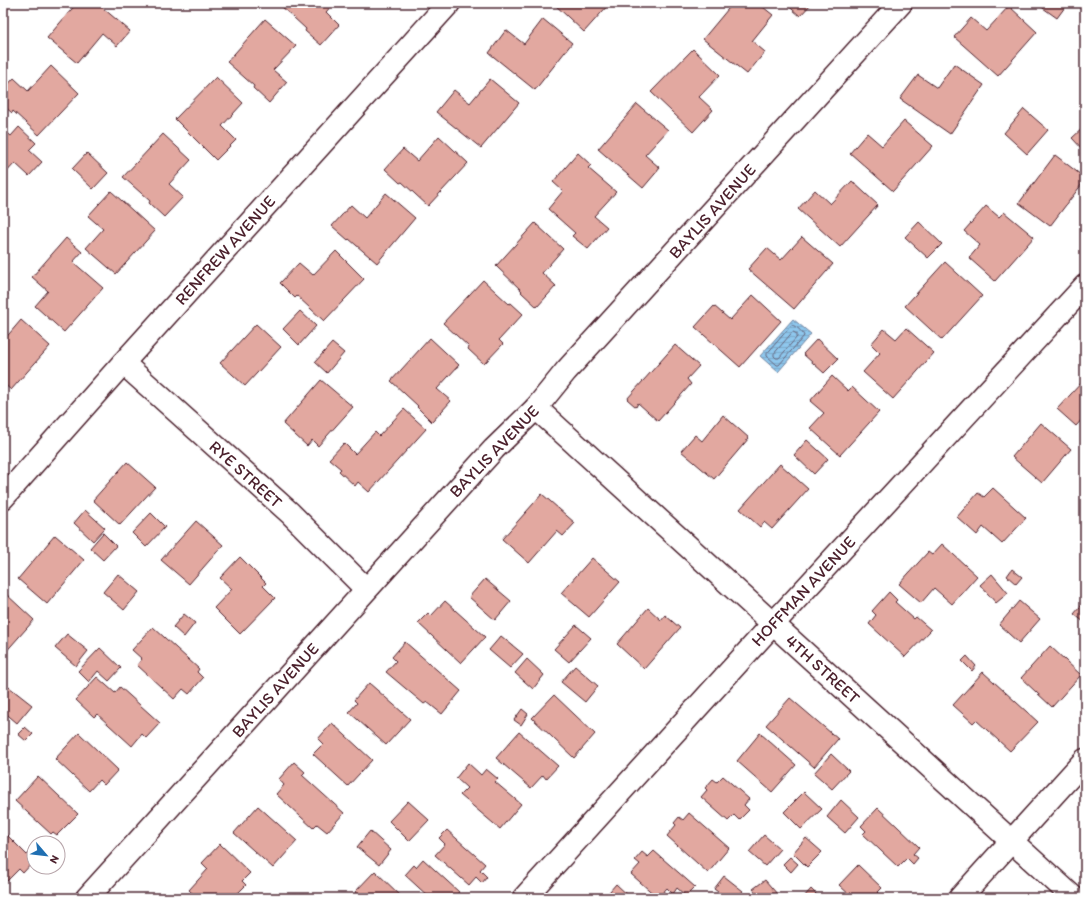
<svg xmlns="http://www.w3.org/2000/svg" width="1088" height="901" viewBox="0 0 1088 901" font-family="Itim,sans-serif">
<style>
.water{fill:url(#water-rules);stroke:#73849f}
.lines{fill:none;stroke-linecap:round;stroke-linejoin:round}
.shore{stroke:#656279;stroke-width:1}
.building{fill:#e2a8a0;stroke:#4a1f2b}
.street-casing{stroke:#4a1f2b;stroke-width:25}
.secondary-casing{stroke:#4a1f2b;stroke-width:25}
.street{stroke:#fff;stroke-width:22}
.secondary{stroke:#fff;stroke-width:22}
.labels{text-anchor:middle;stroke-width:3;stroke-linejoin:round;paint-order:stroke}
.street-label{font-size:17px;fill:#4a1f2b;stroke:#fff}
</style>
<defs>
<pattern id="water-rules" width="6" height="5" patternUnits="userSpaceOnUse"><rect width="6" height="5" fill="#8ec7ed"/><path d="M0 2.5h6" fill="none" stroke="#7caacb"/></pattern>
</defs>
<rect width="100%" height="100%" fill="#fff"/>
<filter id="ink" filterUnits="userSpaceOnUse"><feTurbulence type="fractalNoise" baseFrequency=".025" numOctaves="2"/><feDisplacementMap in="SourceGraphic" scale="8" xChannelSelector="R" yChannelSelector="G"/><feConvolveMatrix kernelMatrix="1 2 1 2 8 2 1 2 1" color-interpolation-filters="sRGB"/></filter>
<g filter="url(#ink)">
<!-- water -->
<polygon class="water" points="793,319 811,334 778,372 760,356"/>
<g class="lines">
<!-- shore -->
<g class="shore">
<path d="M792 325C796 326 803 332 804 336L779 365H777L767 356V354Z"/>
<polygon points="793,332 797,334 797,337 779,358 776,358 774,356 774,354"/>
</g>
</g>
<!-- building -->
<g class="building">
<polygon points="77,3 97,3 130,31 117,46 102,33 77,63 47,38"/>
<polygon points="282,3 334,3 326,12 339,25 321,45 305,31 306,29 280,5"/>
<polygon points="553,3 610,3 584,32"/>
<polygon points="733,3 758,3 773,15 752,41 765,52 747,74 703,39"/>
<polygon points="785,3 812,3 800,16"/>
<polygon points="1036,3 1068,3 1057,18"/>
<polygon points="1009,6 1037,32 998,76 954,37 971,18 986,31"/>
<polygon points="265,19 296,46 273,70 287,82 269,103 253,88 254,86 227,62"/>
<polygon points="543,19 572,43 535,90 489,53 506,30 524,44"/>
<polygon points="693,49 720,75 699,97 713,110 693,132 651,92"/>
<polygon points="954,64 984,85 950,134 900,99 918,75 937,88"/>
<polygon points="51,66 79,93 39,135 13,111 12,113 3,105 3,90 14,78 28,91"/>
<polygon points="216,77 243,103 222,126 236,140 216,160 175,119"/>
<polygon points="490,79 519,103 481,148 436,112 454,90 470,103"/>
<polygon points="637,104 668,130 645,155 660,168 643,188 598,149"/>
<polygon points="1024,109 1048,130 1027,154 1004,133"/>
<polygon points="904,121 933,146 893,191 850,153 867,133 882,146"/>
<polygon points="1085,126 1085,152 1072,138"/>
<polygon points="19,127 36,143 29,150 42,162 29,176 15,163 3,176 3,129 11,136"/>
<polygon points="163,134 191,160 169,184 183,197 164,217 149,203 150,201 123,177"/>
<polygon points="439,136 468,163 428,206 402,182 400,183 385,169 403,149 417,161"/>
<polygon points="87,153 108,173 93,189 72,169"/>
<polygon points="578,153 591,165 588,168 616,192 594,216 607,227 588,249 572,236 575,233 548,209 563,191 553,182"/>
<polygon points="1055,155 1085,178 1085,180 1050,226 1019,203"/>
<polygon points="852,181 878,205 840,247 798,209 815,190 830,204"/>
<polygon points="111,191 155,231 116,274 86,248 103,229 88,216"/>
<polygon points="386,193 415,218 377,263 349,239 348,240 332,226 351,205 365,218"/>
<polygon points="986,206 999,217 1004,212 1034,237 995,281 969,258 980,245 964,231"/>
<polygon points="919,222 942,244 928,258 905,237"/>
<polygon points="535,223 563,249 542,273 556,286 537,307 521,292 522,291 496,266"/>
<polygon points="802,237 833,264 794,309 748,269 767,248 781,260"/>
<polygon points="66,238 82,252 73,262 103,288 64,332 35,306 48,291 32,277"/>
<polygon points="336,251 364,279 324,321 297,296 295,298 280,283 299,263 313,275"/>
<polygon points="945,262 982,296 942,340 905,306"/>
<polygon points="483,280 509,304 511,303 523,314 499,340 503,344 484,364 468,349 469,347 443,323"/>
<polygon points="3,289 8,294 3,300"/>
<polygon points="753,295 781,321 740,367 695,327 714,306 730,320"/>
<polygon points="300,311 316,326 299,345 283,329"/>
<polygon points="21,320 50,346 11,390 3,383 3,341"/>
<polygon points="256,324 281,347 245,386 220,363"/>
<polygon points="906,328 934,353 893,399 863,372 880,353 871,344 884,329 896,339"/>
<polygon points="430,338 459,365 437,389 451,401 432,422 417,407 418,406 391,381"/>
<polygon points="817,339 838,359 824,373 803,354"/>
<polygon points="332,343 344,353 327,373 315,362"/>
<polygon points="675,345 699,366 687,379 691,384 658,421 638,403 636,407 627,399"/>
<polygon points="832,376 848,391 852,387 879,412 840,455 810,428 824,413 810,401"/>
<polygon points="321,380 353,407 318,446 312,440 307,446 283,424"/>
<polygon points="1084,380 1085,416 1076,426 1057,409"/>
<polygon points="404,409 426,429 369,492 358,482 355,486 339,471 341,469 329,459 344,443 355,454 375,432 379,436"/>
<polygon points="723,415 749,438 714,479 681,451 695,435 702,441"/>
<polygon points="1041,423 1071,449 1042,483 1012,457"/>
<polygon points="807,440 828,459 814,474 794,455"/>
<polygon points="127,462 155,487 120,525 93,500"/>
<polygon points="780,464 808,489 772,529 764,522 760,527 740,509"/>
<polygon points="993,488 1026,518 1002,544 983,527 977,535 957,517 978,493 984,497"/>
<polygon points="542,494 575,523 563,536 557,531 529,563 502,539"/>
<polygon points="85,510 105,528 93,541 74,523"/>
<polygon points="151,513 165,527 146,547 132,533"/>
<polygon points="196,521 223,545 189,584 161,560"/>
<polygon points="103,533 116,546 103,560 90,548"/>
<polygon points="55,535 84,560 47,604 18,579"/>
<polygon points="942,544 977,576 952,604 934,588 921,603 899,584 928,552 932,555"/>
<polygon points="240,557 266,583 263,586 275,598 240,634 214,608 232,589 220,578"/>
<polygon points="592,558 620,582 589,617 561,593"/>
<polygon points="1012,569 1022,577 1016,584 1007,576"/>
<polygon points="118,574 139,592 124,610 103,592"/>
<polygon points="992,574 1008,593 996,603 980,585"/>
<polygon points="485,579 511,601 495,620 469,597"/>
<polygon points="889,592 897,600 895,602 914,619 916,617 931,630 905,657 869,624 876,615 872,611"/>
<polygon points="6,594 34,620 3,655 3,597"/>
<polygon points="445,601 485,637 461,663 418,623 428,613 431,616"/>
<polygon points="1019,601 1040,619 1019,643 999,625"/>
<polygon points="1085,601 1085,623 1074,614"/>
<polygon points="648,608 661,620 665,615 680,628 644,669 617,644"/>
<polygon points="184,614 195,623 184,637 173,627"/>
<polygon points="576,625 591,638 569,662 554,649"/>
<polygon points="153,627 199,669 197,672 203,678 189,694 183,689 174,699 137,665 142,659 132,650"/>
<polygon points="67,634 88,651 76,666 55,648"/>
<polygon points="501,636 523,654 510,668 489,650"/>
<polygon points="405,642 461,691 442,714 427,702 424,704 386,672 396,661 392,657"/>
<polygon points="1050,646 1081,675 1052,707 1021,678"/>
<polygon points="100,648 121,668 109,681 98,671 89,682 78,671"/>
<polygon points="967,656 976,666 972,671 962,661"/>
<polygon points="527,659 544,675 533,689 515,673"/>
<polygon points="575,666 598,686 585,702 561,682"/>
<polygon points="983,672 1038,722 1010,751 976,720 973,723 953,705"/>
<polygon points="97,677 115,693 120,687 160,723 146,738 142,734 132,746 97,714 94,717 76,700"/>
<polygon points="369,683 410,719 386,745 349,712 357,703 354,700"/>
<polygon points="9,687 32,705 17,723 3,711 3,694"/>
<polygon points="554,695 595,734 574,758 532,718"/>
<polygon points="790,698 838,739 814,767 766,725"/>
<polygon points="522,709 528,714 521,725 514,720"/>
<polygon points="332,723 372,760 348,786 313,754 323,744 318,739"/>
<polygon points="25,727 33,734 26,741 18,734"/>
<polygon points="519,732 558,766 546,779 543,775 531,788 496,758"/>
<polygon points="79,733 118,770 104,785 99,780 89,791 55,759"/>
<polygon points="760,733 796,765 772,792 737,761"/>
<polygon points="831,754 849,771 832,789 814,773"/>
<polygon points="294,762 305,772 302,775 344,813 327,832 317,824 313,828 276,794 284,785 279,779"/>
<polygon points="468,763 481,775 486,769 498,779 495,782 521,804 500,829 460,795 467,788 456,778"/>
<polygon points="38,776 78,814 57,835 53,832 51,834 15,801"/>
<polygon points="723,776 749,799 744,805 749,810 739,820 734,815 728,821 701,797 707,790 705,788 713,779 717,782"/>
<polygon points="804,792 822,809 801,829 784,812"/>
<polygon points="841,800 859,817 845,833 827,817"/>
<polygon points="408,801 429,820 409,841 389,821"/>
<polygon points="258,806 297,841 273,868 234,833"/>
<polygon points="878,808 919,847 913,854 918,858 913,864 907,858 898,867 863,834 866,831 861,826"/>
<polygon points="689,813 729,848 708,873 667,836 676,825 674,823 679,817 683,820"/>
<polygon points="447,830 485,864 480,870 487,877 482,883 476,877 469,885 435,855 445,844 439,838"/>
<polygon points="3,831 27,855 31,851 34,854 34,861 23,873 19,869 7,881 3,877"/>
<polygon points="370,831 391,850 379,865 357,847"/>
<polygon points="764,835 780,849 765,866 749,852"/>
<polygon points="806,838 822,852 807,867 793,853"/>
<polygon points="220,844 250,873 242,881 246,885 236,895 240,898 197,898 189,890 208,869 202,863"/>
<polygon points="654,851 695,887 686,896 677,888 673,894 667,888 658,898 631,874 640,864 635,860 642,852 648,857"/>
<polygon points="790,857 798,864 791,872 783,864"/>
<polygon points="423,859 459,892 454,898 430,898 405,875 414,865 416,867"/>
<polygon points="858,865 882,888 877,893 882,897 881,898 853,898 839,885"/>
<polygon points="375,871 403,898 362,898 355,892"/>
<polygon points="724,876 743,891 737,898 726,898 714,889"/>
<polygon points="765,880 778,895 774,898 761,898 753,889"/>
<polygon points="616,884 631,898 604,898"/>
<polygon points="811,889 820,898 803,898"/>
</g>
<g class="lines">
<!-- street casing -->
<g class="street-casing">
<g id="street">
<polyline points="123,363 290,513 366,589"/>
<polyline points="536,408 1074,898"/>
<polyline points="3,498 123,363 449,3"/>
<polyline points="87,898 494,449 536,408 566,371 901,3"/>
<polyline points="524,898 773,624 1085,286"/>
</g>
</g>
<!-- secondary casing -->
<g class="secondary-casing">
<polyline id="secondary" points="960,898 1085,760"/>
</g>
<!-- street -->
<use href="#street" class="street"/>
<!-- secondary -->
<use href="#secondary" class="secondary"/>
</g>
</g>
<g class="labels">
<!-- street labels -->
<g class="street-label">
<text transform="translate(712 211) rotate(-48)" y="6">BAYLIS AVENUE</text>
<text transform="translate(225 250) rotate(-48)" y="6">RENFREW AVENUE</text>
<text transform="translate(494 451) rotate(-46)" y="6">BAYLIS AVENUE</text>
<text transform="translate(246 474) rotate(42)" y="6">RYE STREET</text>
<text transform="translate(803 591) rotate(-47)" y="6">HOFFMAN AVENUE</text>
<text transform="translate(823 669) rotate(42)" y="6">4TH STREET</text>
<text transform="translate(275 690) rotate(-48)" y="6">BAYLIS AVENUE</text>
</g>
</g>
<!-- margin -->
<rect width="1088" height="901" fill="none" stroke="#fff" stroke-width="16"/>
<rect x="8" y="8" width="1072" height="885" fill="none" stroke="#4a1f2b" stroke-width="1.5" filter="url(#ink)"/>
<!-- north arrow -->
<g transform="translate(46 855) rotate(118)"><circle r="19" fill="#ffffff" stroke="#b7a5aa"/>
<path d="M0-3L7 15L0 10L-7 15Z" fill="#1f6fb2"/>
<text y="-6" font-size="11" font-weight="bold" text-anchor="middle" fill="#4a1f2b">N</text>
</g>
</svg>
